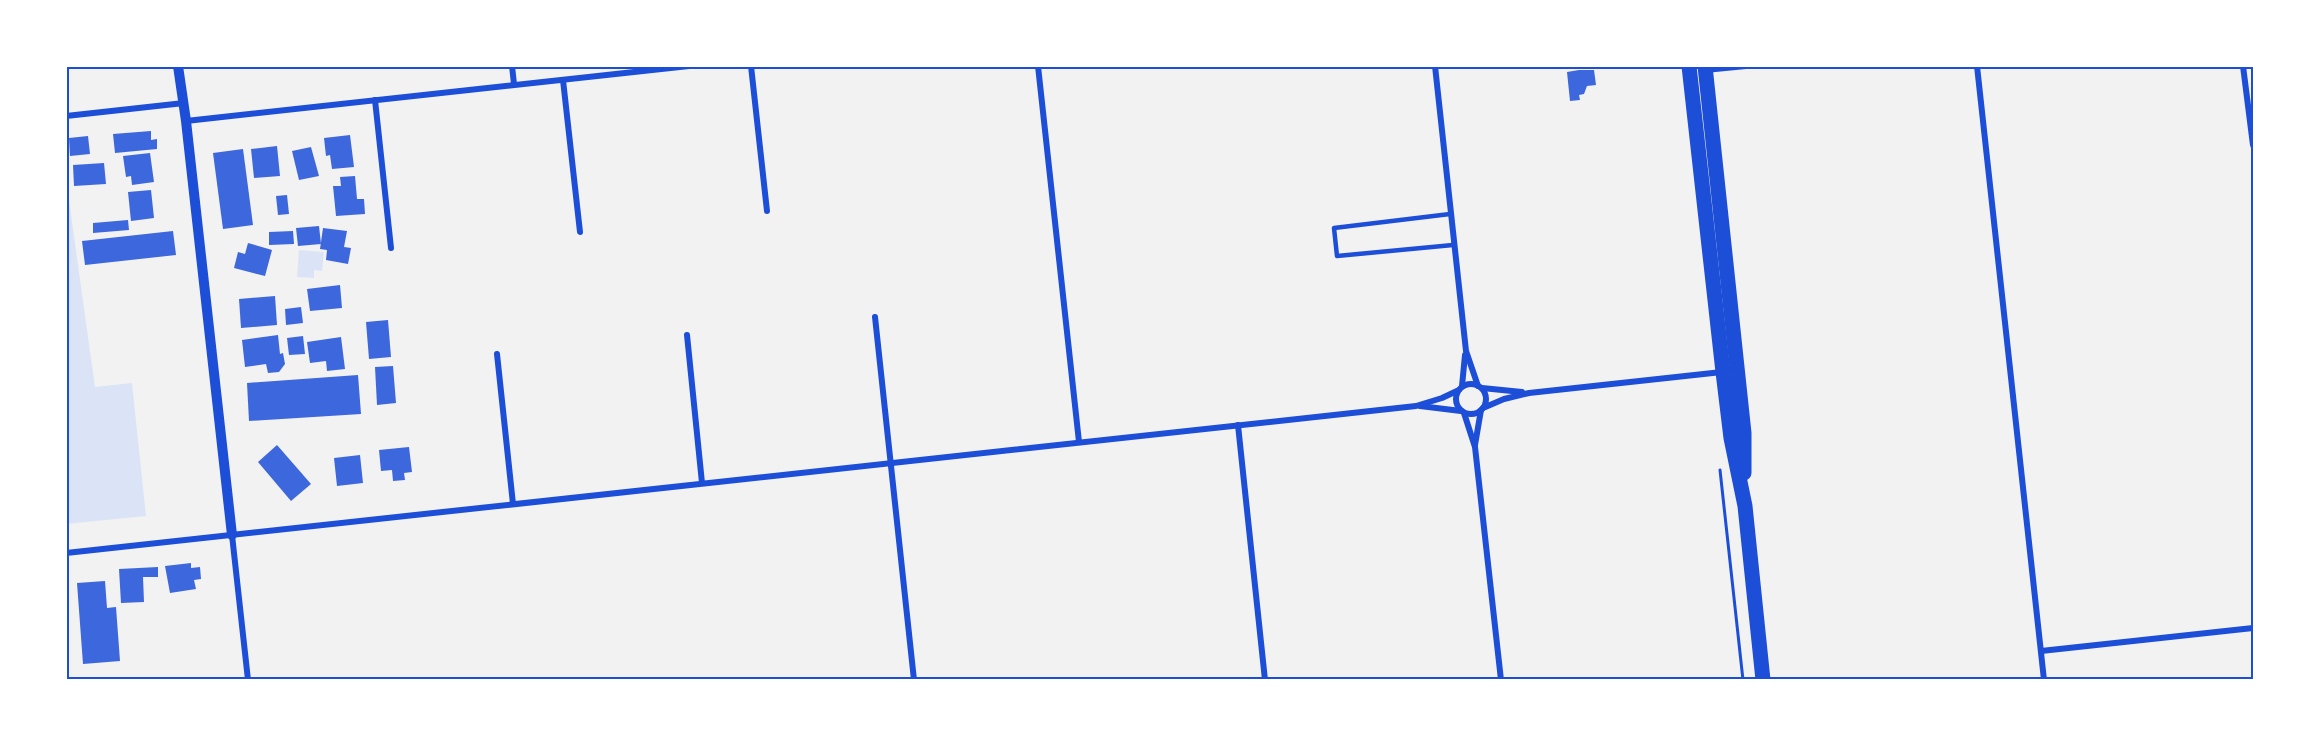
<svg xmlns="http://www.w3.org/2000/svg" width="2319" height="746" viewBox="0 0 2319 746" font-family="'DejaVu Sans',sans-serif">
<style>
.green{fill:#dbe4f7}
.building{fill:#3d67dc}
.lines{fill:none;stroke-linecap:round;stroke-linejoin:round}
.path{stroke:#1d4ed8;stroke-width:3}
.service{stroke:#1d4ed8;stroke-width:4.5}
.minor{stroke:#1d4ed8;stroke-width:6}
.tertiary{stroke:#1d4ed8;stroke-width:10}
.primary{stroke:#1d4ed8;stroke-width:15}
.neatline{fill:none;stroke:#1d4ed8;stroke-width:2}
</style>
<rect width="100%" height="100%" fill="#f2f2f2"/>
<!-- green -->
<g class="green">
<polygon points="66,179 95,387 132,383 146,516 66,524"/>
<polygon points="299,250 324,252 322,271 314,270 314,278 297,277"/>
</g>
<!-- building -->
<g class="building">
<polygon points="1579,70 1594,70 1596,85 1587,86 1584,94 1579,95 1580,100 1570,101 1567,72"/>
<polygon points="151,131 151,140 157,139 157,149 115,153 113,134"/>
<polygon points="350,135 354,167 332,169 330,155 326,156 324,138"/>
<polygon points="88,136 90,154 70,156 69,138"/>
<polygon points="277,146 280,176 254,178 251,149"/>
<polygon points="311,147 319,176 299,180 292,151"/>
<polygon points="243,149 253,225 223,229 213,153"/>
<polygon points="150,153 154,182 132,185 131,176 126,177 123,156"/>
<polygon points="104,163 106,184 74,186 73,165"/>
<polygon points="355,176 357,199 364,199 365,214 336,216 333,186 341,186 340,177"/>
<polygon points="151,190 154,218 131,221 128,192"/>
<polygon points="287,195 289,214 278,215 276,196"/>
<polygon points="128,220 129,230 93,233 93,223"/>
<polygon points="319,226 321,244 298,246 296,228"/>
<polygon points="323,228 347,231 344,247 351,248 348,264 326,260 327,250 320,249"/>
<polygon points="173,231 176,255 85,265 82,241"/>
<polygon points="293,231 294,244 269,245 269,232"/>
<polygon points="248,243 272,250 265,276 234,268 238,252 245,254"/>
<polygon points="340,285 342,308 310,311 307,289"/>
<polygon points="275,296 277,325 241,328 239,299"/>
<polygon points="301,307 303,323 286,325 285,309"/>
<polygon points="388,320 391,357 369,359 366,322"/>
<polygon points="278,335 280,354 283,353 285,364 279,372 268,373 266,364 245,367 242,340"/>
<polygon points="303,336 305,354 289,355 287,338"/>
<polygon points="341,337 345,369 327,371 326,361 310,363 307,342"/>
<polygon points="393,366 396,403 377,405 375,367"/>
<polygon points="358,375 361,414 249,421 247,383"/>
<polygon points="277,445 311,484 291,501 258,462"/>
<polygon points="409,447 412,472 404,473 405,480 393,481 392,470 381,471 379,450"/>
<polygon points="360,455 363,483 337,486 334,458"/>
<polygon points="191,563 191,568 200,567 201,579 194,580 196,589 170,593 165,566"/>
<polygon points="158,567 158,577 143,577 144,602 121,603 119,569"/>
<polygon points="105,581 107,608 116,607 120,661 83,664 77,583"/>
</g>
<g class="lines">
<!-- path -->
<polyline class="path" points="1720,470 1743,680"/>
<!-- service -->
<polyline class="service" points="1450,214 1334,228 1337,256 1453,245"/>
<!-- minor -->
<g class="minor">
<polyline points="512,66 514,84"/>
<polyline points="751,66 767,211"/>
<polyline points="1038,66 1079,442"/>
<polyline points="1435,66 1466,351 1478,386"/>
<polyline points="1977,66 2044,680"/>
<polyline points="2243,66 2253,145"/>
<polyline points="1705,70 1746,66"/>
<polyline points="563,80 580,232"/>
<polyline points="375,100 391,248"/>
<polyline points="66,116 184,103"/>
<polyline points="186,121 689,66"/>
<polyline points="875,317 914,680"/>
<polyline points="687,335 702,483"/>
<polyline points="497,354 513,504"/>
<circle cx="1471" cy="399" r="15"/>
<polyline points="1462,386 1465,355"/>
<polyline points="1482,388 1522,392"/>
<polyline points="1420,406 1461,411"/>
<polyline points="1483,408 1504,399 1529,393 1722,372"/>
<polyline points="1464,413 1475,447 1501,680"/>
<polyline points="1238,425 1265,680"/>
<polyline points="1475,445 1481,410"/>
<polyline points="232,535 248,680"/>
<polyline points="66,553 1416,406 1442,398 1459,390"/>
<polyline points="2041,651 2253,628"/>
</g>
<!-- tertiary -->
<polyline class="tertiary" points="178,66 186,121 232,535"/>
<!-- primary -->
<g class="primary">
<polyline points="1689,66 1723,372 1731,438 1745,506 1763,680"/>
<polyline points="1705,66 1744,433 1744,473"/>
</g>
</g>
<!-- border -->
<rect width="2319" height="746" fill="none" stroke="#ffffff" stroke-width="135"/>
<rect x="68" y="68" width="2184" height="610" class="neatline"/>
</svg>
